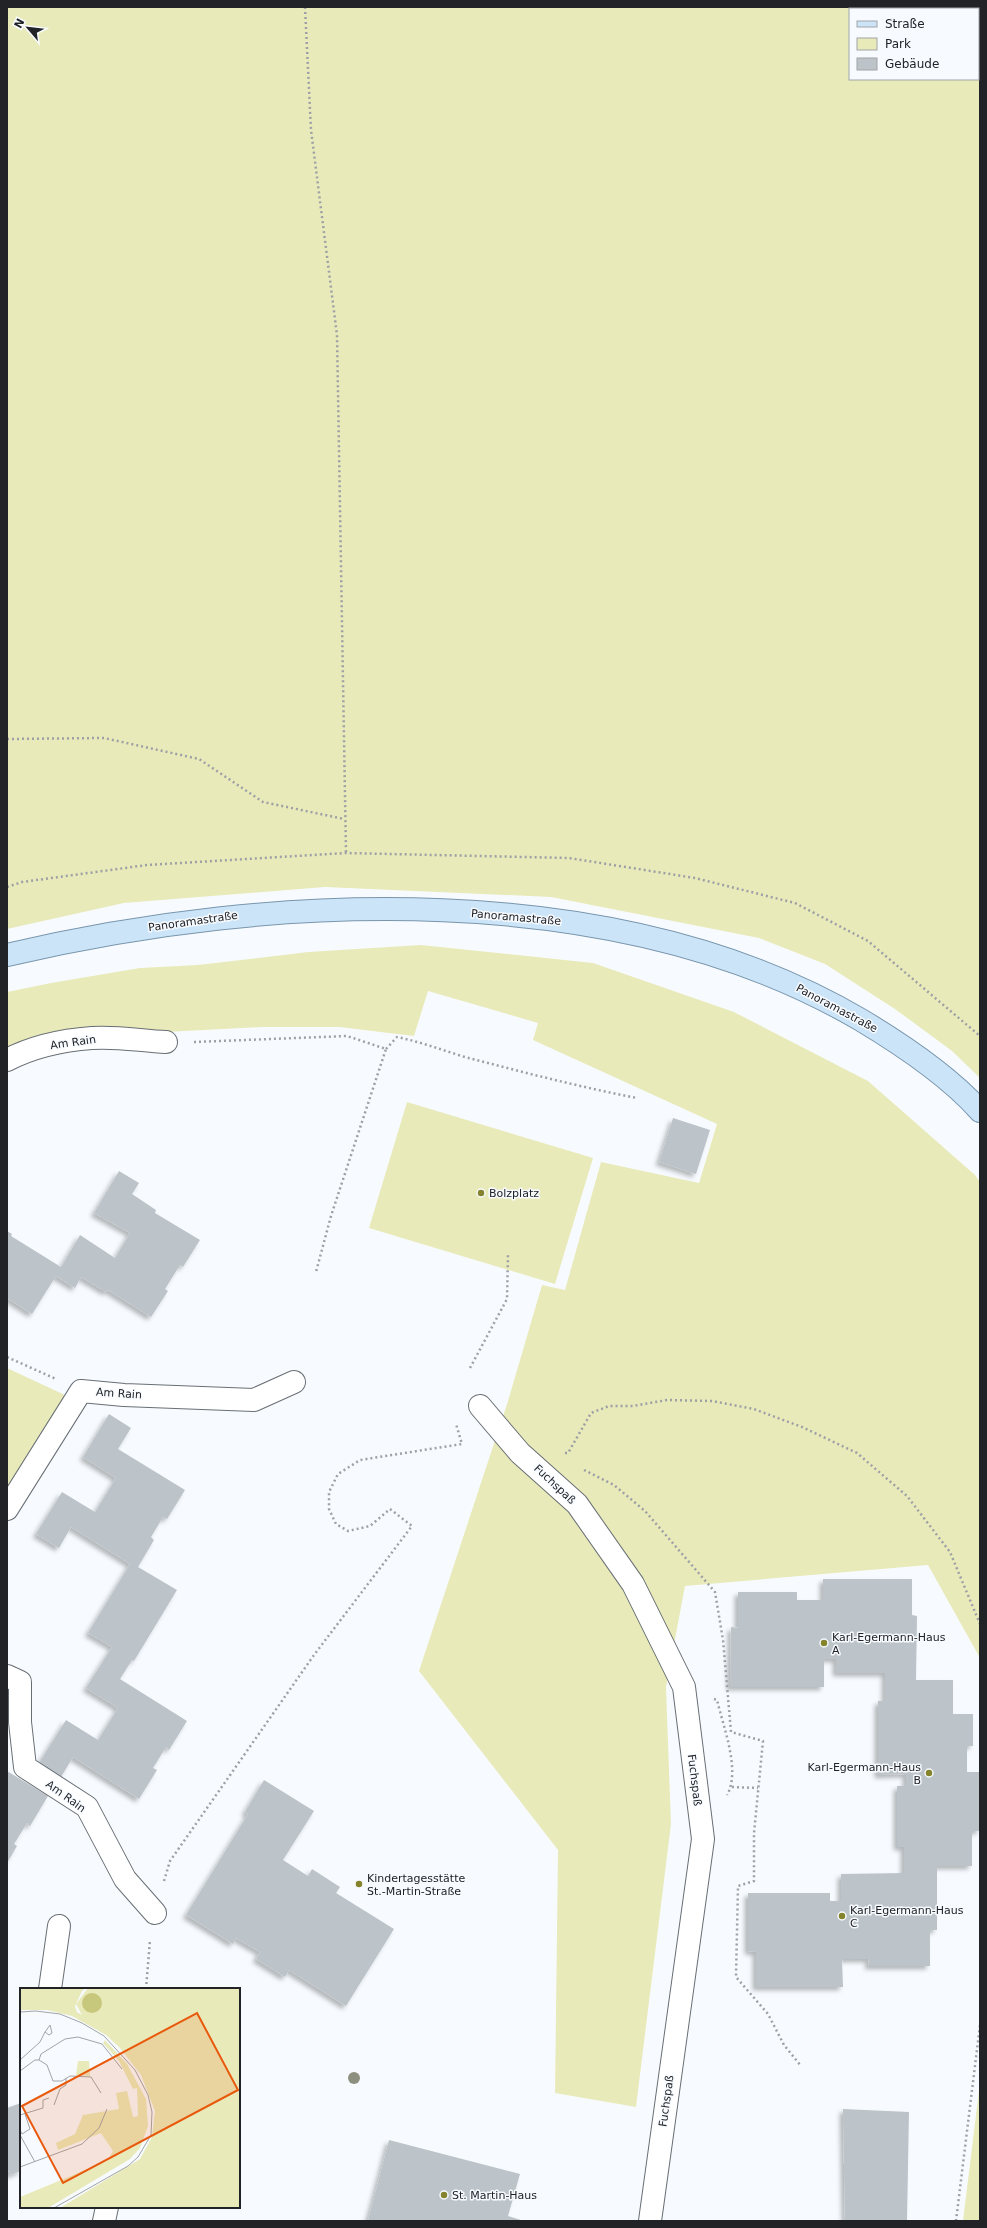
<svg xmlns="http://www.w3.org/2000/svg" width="987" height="2228" viewBox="0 0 987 2228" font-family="'DejaVu Sans',sans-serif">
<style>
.green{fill:#e9eaba;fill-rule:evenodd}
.building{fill:#bcc3c9;filter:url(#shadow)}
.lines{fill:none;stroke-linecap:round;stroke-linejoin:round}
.minor-casing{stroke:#686f74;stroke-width:24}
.major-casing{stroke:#7995ac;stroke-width:24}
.path{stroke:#9da0a4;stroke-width:2.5;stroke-dasharray:2 3;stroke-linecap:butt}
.minor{stroke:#fff;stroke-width:22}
.major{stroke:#cbe4f8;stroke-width:22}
.tree{fill:#8e907f}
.poi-dot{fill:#85842d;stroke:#f7fbff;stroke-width:1.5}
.labels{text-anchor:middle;stroke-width:3;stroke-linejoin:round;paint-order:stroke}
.street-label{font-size:11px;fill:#212326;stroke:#f7fbff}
.poi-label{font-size:11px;fill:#212326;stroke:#f7fbff;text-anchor:start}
.inset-road{fill:none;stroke:#a1a5a8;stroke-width:1}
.view{fill:#e8590c;fill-opacity:0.15;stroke:#e8590c;stroke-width:2}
.inset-edge{fill:none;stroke:#212326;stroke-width:2}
</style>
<defs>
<filter id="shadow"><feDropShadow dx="-3.5" dy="3.5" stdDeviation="2" flood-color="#0004"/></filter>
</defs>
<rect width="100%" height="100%" fill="#f7fbff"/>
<!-- green -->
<g class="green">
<path d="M7 7H980V1078L952 1051 895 1009 825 964 759 938 551 897 325 887 124 903 7 929ZM850 9H978V79H850Z"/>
<polygon points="421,945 593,963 734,1012 868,1081 975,1175 980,1182 980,1658 928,1565 685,1586 666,1687 671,1824 636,2107 555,2093 558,1850 419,1671 508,1401 542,1285 565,1290 601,1162 699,1183 717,1124 533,1040 538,1023 428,991 414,1036 339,1027 263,1027 128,1034 7,1048 7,992 51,983 140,968 198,965 308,952"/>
<polygon points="407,1102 593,1158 555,1284 369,1228"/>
<polygon points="7,1368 67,1396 7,1491"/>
<polygon points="980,2082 980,2221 963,2221"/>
</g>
<!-- building -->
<g class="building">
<polygon points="673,1118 710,1130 696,1174 659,1162"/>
<polygon points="119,1171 139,1183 132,1194 156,1210 155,1213 200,1240 183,1267 180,1265 165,1289 168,1291 151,1317 108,1290 106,1292 81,1277 75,1288 56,1276 32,1314 7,1298 7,1231 12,1234 11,1236 61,1267 80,1235 115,1258 130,1233 94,1213"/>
<polygon points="109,1414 131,1428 118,1449 185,1490 167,1519 163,1517 151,1537 154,1540 138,1567 177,1590 134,1661 132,1660 120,1679 187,1721 169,1750 166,1747 153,1768 157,1770 139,1799 73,1757 61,1777 39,1763 66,1720 98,1740 118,1708 86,1688 112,1647 88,1633 130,1564 71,1527 59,1548 36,1534 62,1492 95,1512 116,1478 83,1457"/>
<polygon points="823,1579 912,1579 912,1615 917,1616 916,1680 953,1680 953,1714 973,1714 973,1746 967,1746 967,1772 980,1772 980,1831 972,1831 972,1866 937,1866 937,1930 930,1930 930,1966 868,1966 869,1959 842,1959 843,1987 756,1987 756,1952 748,1951 748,1893 830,1893 830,1901 841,1901 841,1874 904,1873 904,1847 897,1847 897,1786 906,1786 906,1774 878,1775 878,1701 885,1701 885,1673 836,1673 836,1659 824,1659 824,1687 730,1687 731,1627 738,1628 738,1592 797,1592 797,1600 823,1600"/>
<polygon points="7,1771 48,1796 30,1826 27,1823 14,1844 17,1846 7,1863"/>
<polygon points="264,1780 314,1811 283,1860 308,1876 312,1869 340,1887 336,1893 394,1929 346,2006 289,1970 285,1977 256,1959 260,1952 236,1938 233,1944 186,1915 248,1814 245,1812"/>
<polygon points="21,2103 21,2171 10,2175 7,2167 7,2108"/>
<polygon points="843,2109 909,2112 907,2221 845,2221"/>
<polygon points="389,2140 520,2174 508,2216 524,2221 368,2221"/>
</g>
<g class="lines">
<!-- minor casing -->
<g class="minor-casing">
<g id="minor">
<path d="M7 1060C32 1047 64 1040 92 1038 116 1036 142 1041 166 1042"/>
<polyline points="480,1406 520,1453 577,1504 633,1584 684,1687 703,1839 650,2221"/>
<polyline points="7,1509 81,1391 124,1395 254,1400 294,1382"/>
<polyline points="7,1676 20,1682 20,1722 25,1767 87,1807 125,1879 155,1913"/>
<polyline points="50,1989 59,1926"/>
<polyline points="104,2221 107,2207"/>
</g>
</g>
<!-- major casing -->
<g class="major-casing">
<path id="major" d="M7 955C274 892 618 877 861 1020 901 1044 949 1076 980 1111"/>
</g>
<!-- path -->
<g class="path">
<polyline points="305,7 311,130 337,335 346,853"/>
<polyline points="7,739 104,738 199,759 263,802 344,819"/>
<polyline points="7,887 22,882 147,865 346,853 569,858 695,878 795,903 868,941 980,1036"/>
<polyline points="194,1042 347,1036 386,1049 331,1216 316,1272"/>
<path d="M386 1049 397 1037C421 1042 442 1050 465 1057 522 1072 580 1087 637 1098"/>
<polyline points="7,1357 56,1379"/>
<polyline points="470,1368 507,1299 508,1254"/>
<polyline points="565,1453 568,1453 591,1413 609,1406 633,1406 667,1400 712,1401 754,1409 802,1427 857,1453 907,1496 950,1552 980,1624"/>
<polyline points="584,1470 614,1485 645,1511 715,1592 723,1640 731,1732 763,1741 754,1833 754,1881 738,1886 736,1977 768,2014 784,2045 801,2066"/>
<path d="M714 1699 717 1700C723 1726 741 1771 727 1795"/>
<polyline points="732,1787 758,1788"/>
<polyline points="164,1881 170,1861 314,1655 412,1526 390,1509 370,1526 348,1531 336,1524 329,1509 329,1492 338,1474 360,1460 462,1444 456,1424"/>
<polyline points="146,1989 150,1940"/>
<polyline points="956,2221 980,2025"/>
</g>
<!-- minor -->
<use href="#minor" class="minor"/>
<!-- major -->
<use href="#major" class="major"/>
</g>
<!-- trees -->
<circle class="tree" cx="354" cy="2078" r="6"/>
<!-- markers -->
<g class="poi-dot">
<circle cx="481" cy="1193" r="4"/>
<circle cx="824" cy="1643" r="4"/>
<circle cx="929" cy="1773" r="4"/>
<circle cx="359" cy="1884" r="4"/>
<circle cx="842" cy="1916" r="4"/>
<circle cx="444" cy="2195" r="4"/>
</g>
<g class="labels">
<!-- street labels -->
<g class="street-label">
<text transform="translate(516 917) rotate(5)" y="4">Panoramastraße</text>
<text transform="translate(193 921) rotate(-8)" y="4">Panoramastraße</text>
<text transform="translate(837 1008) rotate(28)" y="4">Panoramastraße</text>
<text transform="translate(73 1042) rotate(-8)" y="4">Am Rain</text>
<text transform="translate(119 1393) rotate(4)" y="4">Am Rain</text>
<text transform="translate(555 1484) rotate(43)" y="4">Fuchspaß</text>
<text transform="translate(695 1780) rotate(83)" y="4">Fuchspaß</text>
<text transform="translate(66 1796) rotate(36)" y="4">Am Rain</text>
<text transform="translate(666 2101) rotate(-82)" y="4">Fuchspaß</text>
</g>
<!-- poi labels -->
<g class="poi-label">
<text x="489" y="1197">Bolzplatz</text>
<text x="832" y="1641">Karl-Egermann-Haus<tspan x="832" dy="13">A</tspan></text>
<text x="921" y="1771" text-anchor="end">Karl-Egermann-Haus<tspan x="921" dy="13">B</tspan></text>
<text x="367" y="1882">Kindertagesstätte<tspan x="367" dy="13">St.-Martin-Straße</tspan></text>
<text x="850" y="1914">Karl-Egermann-Haus<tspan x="850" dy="13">C</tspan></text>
<text x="452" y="2199">St. Martin-Haus</text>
</g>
</g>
<!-- overview -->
<g transform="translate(20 1988)">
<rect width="220" height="220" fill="#f7fbff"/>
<path d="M0 0H66L62 3 55 18 57 24 62 27 56 16 68 0H220V220H40L120 171 132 149 135 123 121 87 100 60 86 47 52 28 27 22H0ZM85 52 107 76 126 111 128 138 120 160 110 171 28 220H0V209L87 173 93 163 81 145 38 162 36 155 55 146 63 127 99 121 96 105 107 103 111 120 99 123 111 120 113 129 118 128 117 100 113 101 99 73 83 55ZM58 73H69L70 88 56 87Z" fill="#e9eaba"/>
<path d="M62 15a10 10 0 1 1 20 0a10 10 0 1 1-20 0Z" fill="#c8c87c"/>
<path class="inset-road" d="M0 24 16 23 40 26 62 35 84 48 115 82 128 107 132 124 131 147 118 169 108 178 34 220M0 72 20 54 25 44 30 37 32 45 29 47 25 44M0 83 15 72H19M81 105 71 89 50 88 42 93H33L27 77 19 72 21 66 45 51 58 49 82 56 102 81M34 117 40 101 46 97V90M0 127 23 120V112L29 110M0 142 2 146 10 141 5 126M0 147 15 174M0 179 62 156 79 140 87 121"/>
<path class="view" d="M177 25 218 102 43 195 2 118Z"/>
<rect width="220" height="220" class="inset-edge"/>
</g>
<!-- border -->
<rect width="987" height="2228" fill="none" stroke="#212326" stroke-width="16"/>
<!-- legend -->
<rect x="849" y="8" width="130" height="72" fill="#f7fbff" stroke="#a1a5a8"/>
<rect x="857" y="21" width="20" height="6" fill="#cbe4f8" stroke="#a1a5a8"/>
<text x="885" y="28" font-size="12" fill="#212326">Straße</text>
<rect x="857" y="38" width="20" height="12" fill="#e9eaba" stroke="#a1a5a8"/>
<text x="885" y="48" font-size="12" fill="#212326">Park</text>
<rect x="857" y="58" width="20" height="12" fill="#bcc3c9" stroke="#a1a5a8"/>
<text x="885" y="68" font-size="12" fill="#212326">Gebäude</text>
<!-- north arrow -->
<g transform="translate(28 28) rotate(298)" stroke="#f7fbff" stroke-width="3" paint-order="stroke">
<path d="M0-3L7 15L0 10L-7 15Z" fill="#212326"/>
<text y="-6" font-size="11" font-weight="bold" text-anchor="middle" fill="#212326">N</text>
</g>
</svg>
